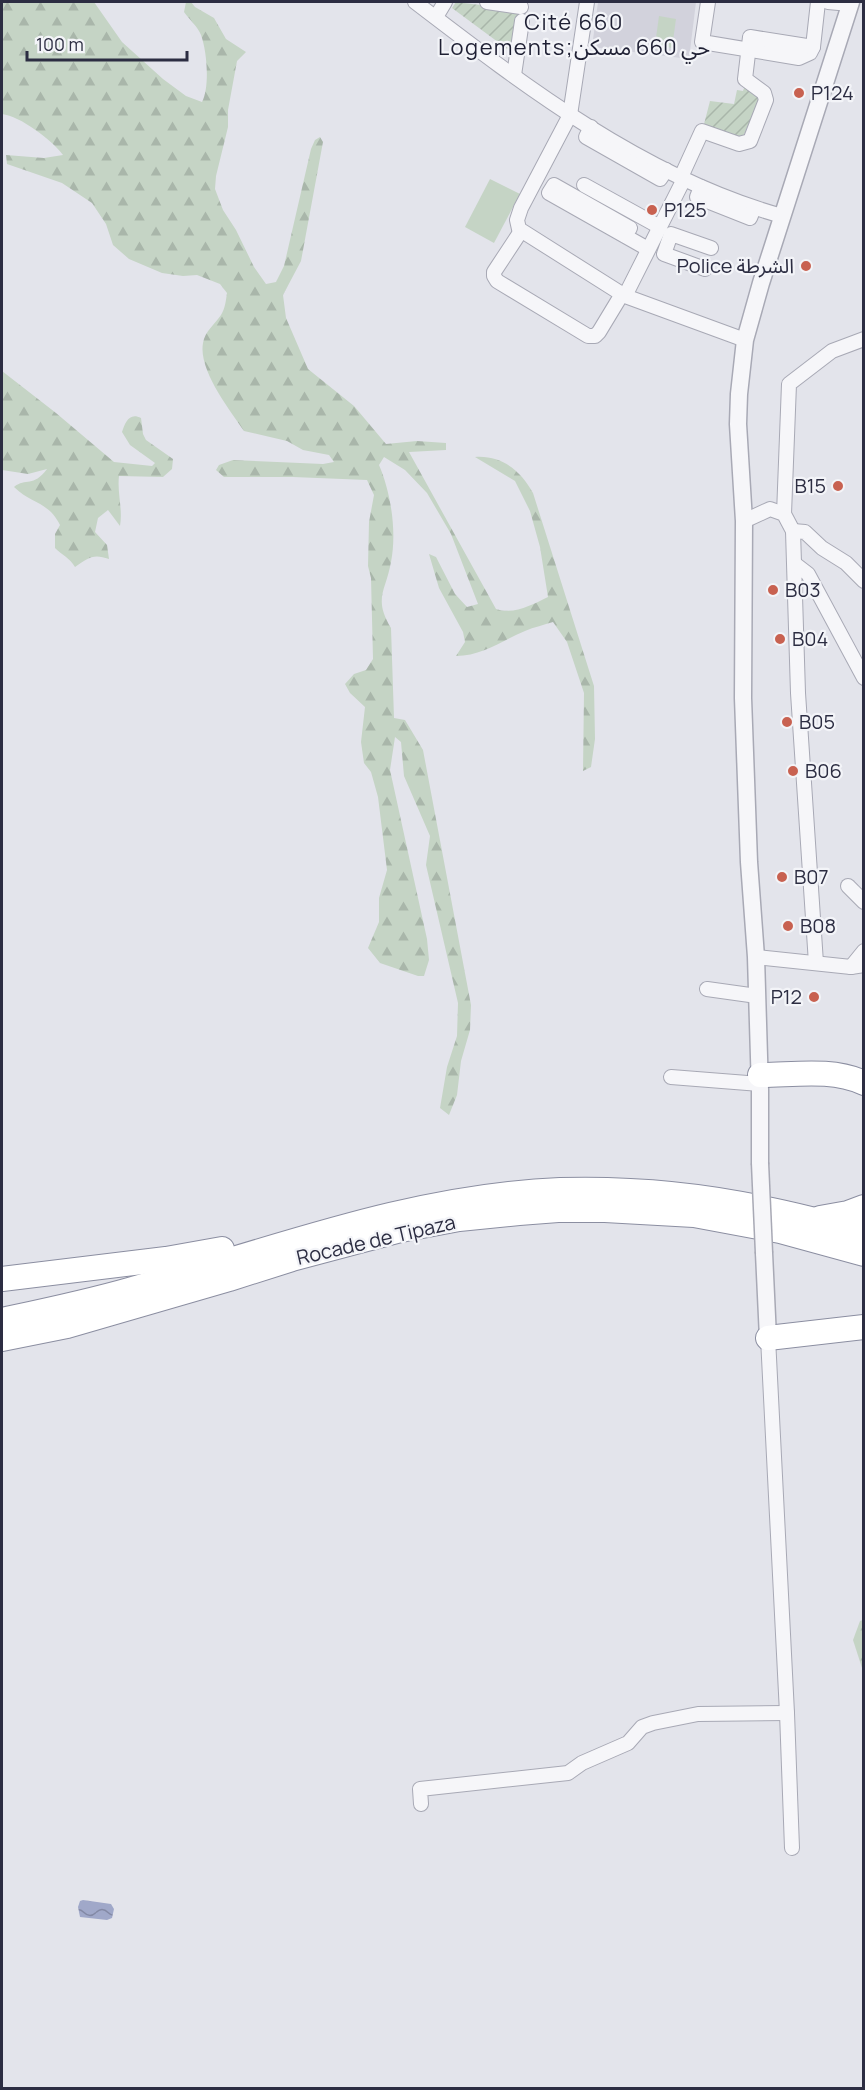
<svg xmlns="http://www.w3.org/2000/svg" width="865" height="2090" viewBox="0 0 865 2090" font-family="Manrope,'Noto Sans Arabic',sans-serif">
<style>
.built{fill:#d2d2dc}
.forest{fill:url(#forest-firs)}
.garden{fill:url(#garden-furrows)}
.pitch{fill:#c5d4c5}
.water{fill:url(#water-waves)}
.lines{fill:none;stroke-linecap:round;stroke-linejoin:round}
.minor-casing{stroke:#a8a9b5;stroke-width:16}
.tertiary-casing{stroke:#a8a9b5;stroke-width:19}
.motorway-casing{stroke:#8b8ea1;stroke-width:26}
.minor{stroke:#f6f6f9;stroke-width:14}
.tertiary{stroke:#f6f6f9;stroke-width:16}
.motorway{stroke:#fff;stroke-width:24}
.tertiary-bridge-casing{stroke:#a8a9b5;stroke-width:19;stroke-linecap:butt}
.tertiary-bridge{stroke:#f6f6f9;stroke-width:16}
.poi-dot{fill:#c86150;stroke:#f3f4f8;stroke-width:2}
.labels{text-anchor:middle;stroke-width:4.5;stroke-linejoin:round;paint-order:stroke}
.poi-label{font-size:20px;fill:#2c2d42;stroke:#f3f4f8;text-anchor:start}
.street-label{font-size:20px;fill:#2c2d42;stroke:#f3f4f8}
.quarter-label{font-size:22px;letter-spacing:1.5px;fill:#1e1f33;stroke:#f3f4f8}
</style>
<defs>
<pattern id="forest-firs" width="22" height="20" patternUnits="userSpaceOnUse" patternTransform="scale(1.5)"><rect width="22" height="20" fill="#c5d4c5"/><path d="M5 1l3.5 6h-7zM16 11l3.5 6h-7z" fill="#a9b6aa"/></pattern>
<pattern id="garden-furrows" width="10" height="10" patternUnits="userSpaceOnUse" patternTransform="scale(1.5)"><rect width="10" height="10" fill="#c5d4c5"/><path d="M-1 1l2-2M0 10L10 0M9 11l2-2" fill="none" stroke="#a9b6aa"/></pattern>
<pattern id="water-waves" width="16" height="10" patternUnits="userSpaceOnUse" patternTransform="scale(1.5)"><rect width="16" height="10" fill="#a0a8c9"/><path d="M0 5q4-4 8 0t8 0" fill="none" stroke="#8389a5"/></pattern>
</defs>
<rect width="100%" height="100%" fill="#e3e4eb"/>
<!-- built -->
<polygon class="built" points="598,2 696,2 689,59 592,47"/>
<!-- forest -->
<g class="forest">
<path d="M2 2H94L122 42 163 79 186 96 202 102C210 87 207 51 201 35 198 27 189 19 184 12L186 2H191L195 7 214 18 226 39 246 52 237 61 228 110V127L216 176 215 189 223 210 236 230 254 267 266 284 276 282 284 266 311 149 315 140 320 137 323 142 301 261 283 295 286 318 308 369 354 406 386 444 417 441 446 443V450L409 452 496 609C513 615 532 605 548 597L540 547 530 511 515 481 475 457C502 455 521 471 533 493L594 686 595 739 591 767 583 771 584 693 567 642 553 622C544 625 534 627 525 631 503 640 482 656 456 656L465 642 463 632 439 588 429 554 436 557 455 594 467 607 478 604 451 534 427 493 405 470 384 457 379 465C391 493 397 532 391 562 386 591 373 598 391 628L394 718 405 720 423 750 471 1005 470 1030 461 1061 457 1095 449 1115 440 1108 447 1067 457 1036 458 1003 426 865 430 836 404 776 401 742 395 737 390 770 427 939 429 960 424 976H418L380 963 368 948 379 922V898L387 870 378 797 371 772 364 763 361 742 365 707 350 693 345 684 354 674 366 670 373 659 371 578 368 566 369 522 374 495 367 480 293 477H224L216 470 219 465 233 460 323 464 334 462 329 455 303 450 287 441 244 431C230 410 198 370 203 343 205 331 215 324 221 315 225 309 226 300 227 293L220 284 197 275 183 276 162 273 129 259 113 245 106 224 92 203 62 183 7 164 6 155 44 158 63 155C52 140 20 116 2 114Z"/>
<path d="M2 371 56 413 114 462 152 466 155 463 130 445 122 432C125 423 129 412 141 418L143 434 146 440 173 459 172 469 163 477 119 476C117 493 123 509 120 526L108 510 98 518 95 532 107 545 109 559C93 553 88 558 75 567 70 558 62 555 55 548V534L60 525C48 501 31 504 14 487 26 477 33 488 47 469L28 474 2 470Z"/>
<polygon points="863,1620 864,1620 863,1671 853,1640 860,1621"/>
</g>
<!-- garden -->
<g class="garden">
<polygon points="456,2 521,10 514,54 452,8"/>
<polygon points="745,85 761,96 743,137 739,139 703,128 710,101 734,104 737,90 743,91"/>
</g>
<!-- pitch -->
<g class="pitch">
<polygon points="659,16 676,19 672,48 655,45"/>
<polygon points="490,179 520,194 494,243 465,227"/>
</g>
<!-- water -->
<polygon class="water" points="83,1900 111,1904 114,1909 112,1918 107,1920 80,1917 78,1907 80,1901"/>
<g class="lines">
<!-- minor casing -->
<g class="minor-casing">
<g id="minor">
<path d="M415 2C526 87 645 178 782 216"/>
<polyline points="487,2 521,7"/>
<polyline points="587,2 570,115 521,208 517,220 519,229 625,296 745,340"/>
<polyline points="708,2 702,42 799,58 810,53 813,47 818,2"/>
<polyline points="828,2 850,4"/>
<polyline points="436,17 445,2"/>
<polyline points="514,75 522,21"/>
<polyline points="591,127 586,137 660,179 666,170"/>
<polyline points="681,177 702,131 739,144 750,141 766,100 764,93 745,79 750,37 813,47"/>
<polyline points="584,185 660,227"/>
<polyline points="701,187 697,197 750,218 754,208"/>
<polyline points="521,231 494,272 494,276 497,281 588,336 595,336 599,332 622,294"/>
<polyline points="625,236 630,228 554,185 549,193 648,249"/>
<polyline points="705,269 664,254 671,234 711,248"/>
<polyline points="625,296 684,179"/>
<polyline points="784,514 789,384 832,351 864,339"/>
<polyline points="744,521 770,509 784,514 793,531 798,693 816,963"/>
<polyline points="793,531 805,532 822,548 846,563 864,581"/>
<polyline points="795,564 808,574 864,678"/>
<polyline points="848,886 864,902"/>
<polyline points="756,957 851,967 864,965"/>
<polyline points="851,967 864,951"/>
<polyline points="707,989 757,996"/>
<polyline points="671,1077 760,1084"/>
<polyline points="768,1338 787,1713 792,1848"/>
<polyline points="421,1804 420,1789 568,1773 582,1763 628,1743 642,1727 653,1723 698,1714 787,1713"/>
</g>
</g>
<!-- tertiary casing -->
<g class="tertiary-casing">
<g id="tertiary">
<polyline points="760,1163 760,1090 756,957 749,862 743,698 744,521 738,424 739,394 745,340 761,283 851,2"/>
<polyline points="764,1253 768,1338"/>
</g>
</g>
<!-- motorway casing -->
<g class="motorway-casing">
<g id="motorway">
<path d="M760 1075C793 1075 832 1068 864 1083"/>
<polyline points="820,1218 848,1213 864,1207"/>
<polyline points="2,1279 166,1259 222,1249"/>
<path d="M2 1320C44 1311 87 1302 129 1290 272 1250 410 1196 560 1190 631 1188 706 1195 776 1211 805 1217 834 1225 864 1233"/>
<polyline points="768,1338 864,1327"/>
<polyline points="2,1339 67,1326 229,1279 292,1259 401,1230 459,1219 519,1213 558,1210 605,1210 694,1215 780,1231 864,1254"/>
</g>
</g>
<!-- minor -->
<use href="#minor" class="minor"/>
<!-- tertiary -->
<use href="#tertiary" class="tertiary"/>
<!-- motorway -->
<use href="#motorway" class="motorway"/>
<!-- tertiary-bridge casing -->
<g class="tertiary-bridge-casing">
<polyline id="tertiary-bridge" points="760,1163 764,1253"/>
</g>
<!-- tertiary-bridge -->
<use href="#tertiary-bridge" class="tertiary-bridge"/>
</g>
<!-- markers -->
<g class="poi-dot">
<circle cx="799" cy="93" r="6"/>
<circle cx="652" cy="210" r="6"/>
<circle cx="806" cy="266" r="6"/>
<circle cx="838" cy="486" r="6"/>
<circle cx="773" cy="590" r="6"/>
<circle cx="780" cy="639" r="6"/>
<circle cx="787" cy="722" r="6"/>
<circle cx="793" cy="771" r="6"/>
<circle cx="782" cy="877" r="6"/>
<circle cx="788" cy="926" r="6"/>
<circle cx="814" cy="997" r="6"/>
</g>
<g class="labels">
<!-- poi labels -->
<g class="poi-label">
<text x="811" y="100">P124</text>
<text x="664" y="217">P125</text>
<text x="794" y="273" text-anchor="end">Police الشرطة</text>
<text x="826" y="493" text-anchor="end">B15</text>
<text x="785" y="597">B03</text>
<text x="792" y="646">B04</text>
<text x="799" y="729">B05</text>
<text x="805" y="778">B06</text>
<text x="794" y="884">B07</text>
<text x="800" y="933">B08</text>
<text x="802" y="1004" text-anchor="end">P12</text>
</g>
<!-- street labels -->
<g class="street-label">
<text transform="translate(376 1240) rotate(-13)" y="7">Rocade de Tipaza</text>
</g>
<!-- quarter labels -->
<g class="quarter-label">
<text x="574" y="30">Cité 660<tspan x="574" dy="25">Logements;حي 660 مسكن</tspan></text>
</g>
</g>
<!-- border -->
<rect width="865" height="2090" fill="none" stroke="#2c2d42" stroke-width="6"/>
<!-- scale -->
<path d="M27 51v9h160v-9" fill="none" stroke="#2c2d42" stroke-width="3"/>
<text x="36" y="51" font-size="18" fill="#2c2d42" stroke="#f3f4f8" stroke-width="4.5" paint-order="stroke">100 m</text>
</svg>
